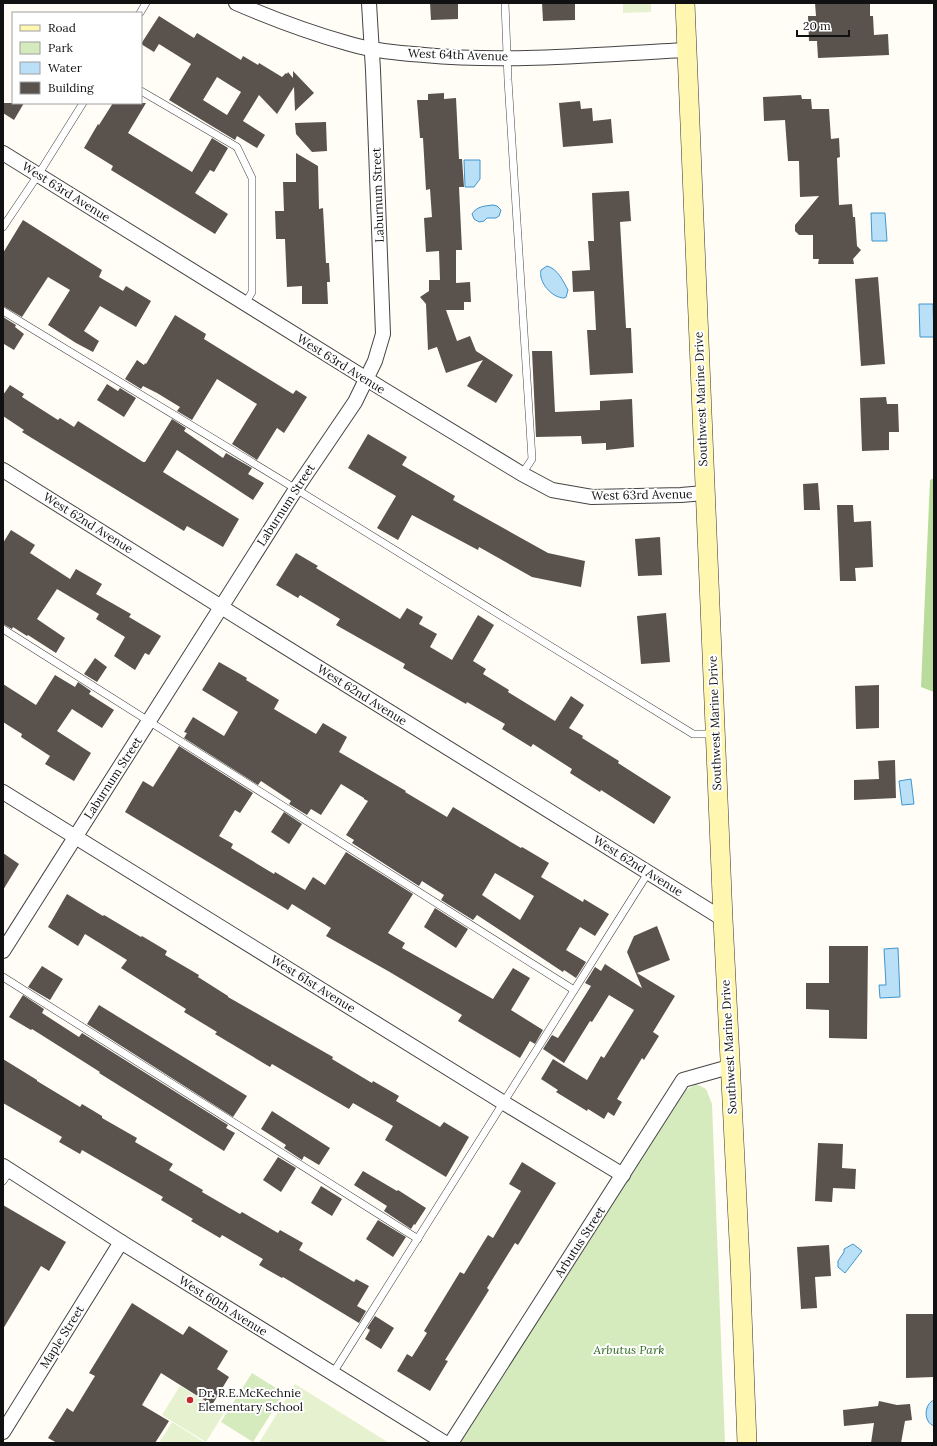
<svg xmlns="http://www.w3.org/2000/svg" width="937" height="1446" viewBox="0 0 937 1446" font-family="Lora,serif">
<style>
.green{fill:#d5ebbd}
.forest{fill:#b9dc9c}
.pitch{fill:#e6f2cf}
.water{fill:#b9e0f7;stroke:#3f96cf}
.building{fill:#5a524d;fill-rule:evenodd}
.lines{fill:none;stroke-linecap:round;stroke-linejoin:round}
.service-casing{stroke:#444;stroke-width:8}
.minor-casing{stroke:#444;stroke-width:16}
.secondary-casing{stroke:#333;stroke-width:20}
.service{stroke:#fff;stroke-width:7}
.minor{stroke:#fff;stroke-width:14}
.secondary{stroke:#fff6b0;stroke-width:19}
.poi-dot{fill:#c4262e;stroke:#fff;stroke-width:1.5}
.labels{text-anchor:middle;stroke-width:4;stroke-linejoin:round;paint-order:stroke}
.street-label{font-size:12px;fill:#111;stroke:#fff}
.park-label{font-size:12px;font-style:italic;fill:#2f6b1f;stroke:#fff}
.poi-label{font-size:12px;fill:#111;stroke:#fff;text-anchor:start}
</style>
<rect width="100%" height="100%" fill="#fffdf5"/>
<!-- green -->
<g class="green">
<polygon points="696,1084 706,1089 712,1104 725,1443 460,1443 686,1090"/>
<polygon points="252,1373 284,1393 253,1442 221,1422"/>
</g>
<!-- forest -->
<polygon class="forest" points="934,478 934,692 921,687 930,480"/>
<!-- pitch -->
<g class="pitch">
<polygon points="623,3 651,3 651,12 623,13"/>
<polygon points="295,1384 389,1443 259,1443"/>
<polygon points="180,1386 224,1413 206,1442 162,1415"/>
<polygon points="172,1422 205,1443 159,1443"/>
</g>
<!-- water -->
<g class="water">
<polygon points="464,160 480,160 480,179 474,187 465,187"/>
<path d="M493 205 497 206 501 210 499 216 496 218H487L484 221 479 222 474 219 472 214C477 206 485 206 493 205Z"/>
<polygon points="871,213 885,213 887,241 872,241"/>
<path d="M547 266C558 269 563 281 568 290L566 297 564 298C552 298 538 282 541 270Z"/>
<polygon points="919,304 933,304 934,337 920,337"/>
<polygon points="911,779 914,804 902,805 899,781"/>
<polygon points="898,948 900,997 880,998 879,985 886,985 884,949"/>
<polygon points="853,1244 862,1251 845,1273 838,1267 838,1261 844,1252 844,1249"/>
<path d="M934 1400V1426C923 1422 924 1404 934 1400Z"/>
</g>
<!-- building -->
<g class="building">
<polygon points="430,3 458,3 458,19 431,20"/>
<polygon points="542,3 575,3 575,20 543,21"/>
<polygon points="815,3 870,3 870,16 873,16 874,35 888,34 889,55 818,58 817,41 809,41 808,16 816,16"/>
<path d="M159 16 194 38 197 33 241 60 243 56 258 65 259 63 282 77 286 73 287 74 288 72 293 78V71L314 93 295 111 294 87 277 114 259 95 243 121 265 135 257 148 237 136 235 140 169 100 191 64 159 44 154 52 141 44ZM217 77 241 92 227 115 203 100Z"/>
<polygon points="444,93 444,99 456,98 459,159 462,159 464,187 459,187 462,250 456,250 456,283 470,282 471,302 464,302 464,310 446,310 457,341 470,336 476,351 513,375 496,403 467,386 483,360 446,373 437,347 428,350 426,304 420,297 429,291 429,280 440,280 439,251 426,252 424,218 432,217 430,189 426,190 423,138 420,138 417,100 428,100 428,94"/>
<polygon points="801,95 802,99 811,99 812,109 829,109 831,139 839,138 840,157 837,158 839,205 852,204 853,217 855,217 857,246 861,250 853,259 854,264 818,264 819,259 813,259 813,235 799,235 795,231 795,225 819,196 800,197 799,161 788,161 785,120 764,121 763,97"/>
<polygon points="580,101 581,109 592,108 593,121 611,119 613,143 563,147 559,103"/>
<polygon points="3,103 24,103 14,120 3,113"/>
<polygon points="113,103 146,103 128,133 192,172 212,138 228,148 214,172 210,170 195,193 228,214 215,234 111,170 113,166 84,148 98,124 99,125"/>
<polygon points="326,122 327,151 312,152 296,134 295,123"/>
<polygon points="296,153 318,166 319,209 323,208 326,263 329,263 330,282 327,282 328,304 302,304 302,286 287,287 285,239 276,239 275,211 284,211 283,182 296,182"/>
<polygon points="629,191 631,221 620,222 626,328 631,328 633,373 590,375 587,330 596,330 594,291 573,292 572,271 590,270 588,241 594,241 592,193"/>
<polygon points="23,220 102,270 99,277 123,291 126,286 151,301 136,327 100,306 84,331 99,341 93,352 76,343 48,325 70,290 48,277 22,317 3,306 3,253"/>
<polygon points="878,277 885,364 861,366 855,279"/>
<polygon points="175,315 206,334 204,339 293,394 296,390 307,397 284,433 277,428 257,460 232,444 257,404 217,379 192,420 177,411 180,407 157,393 143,386 141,389 125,379 137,360 144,365 145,363 146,364"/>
<polygon points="3,317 16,325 15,327 24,334 14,350 4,344 3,346"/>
<polygon points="532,351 552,351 555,412 600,410 600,401 632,399 634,447 606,450 606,443 582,444 581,436 536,437"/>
<polygon points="107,384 118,391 120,388 136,398 124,417 97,400"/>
<polygon points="10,385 24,394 22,397 58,420 60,418 74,427 78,421 143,462 145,462 172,419 186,428 184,431 223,458 226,453 252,468 248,474 264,483 253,500 177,450 163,472 239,519 223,547 187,526 184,531 22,432 24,430 3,416 3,395"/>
<polygon points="886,397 887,404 898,404 899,432 889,432 889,450 862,451 860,398"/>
<polygon points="368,434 407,457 402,465 455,496 453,500 548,553 585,561 581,587 532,577 479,547 478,550 412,515 398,540 377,528 396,496 348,468"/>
<polygon points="818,483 820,510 804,510 803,484"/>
<polygon points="837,505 853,505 854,522 871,521 873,567 855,568 856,581 840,581"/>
<polygon points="11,530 35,545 30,553 70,579 76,569 102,584 96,594 131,614 129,617 161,636 149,655 145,653 135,670 114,656 125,637 96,619 99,614 57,589 37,619 65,638 56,653 28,635 27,636 13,627 12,629 3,624 3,543"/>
<polygon points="660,537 662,575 638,576 635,539"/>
<polygon points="296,553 318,566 316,568 400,619 407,608 423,617 419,624 437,634 430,647 452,660 478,615 494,625 473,661 486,669 483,674 509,690 508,692 555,721 571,696 584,705 569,728 583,736 582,738 619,761 618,763 671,797 654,824 601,790 600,792 570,773 572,769 533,744 531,747 502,729 505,724 467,702 466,704 403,668 405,664 336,625 340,619 300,595 298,598 276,585"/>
<polygon points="666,613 670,662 641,664 637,616"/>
<polygon points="95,658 107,667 97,682 84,674"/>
<path d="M219 662 247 678 246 680 279 700 274 709 316 734 323 723 347 737 339 752 406 791 405 792 447 817 453 807 521 848 522 847 549 863 541 877 583 902 584 899 609 914 595 936 580 927 566 950 586 962 576 978 564 970 563 972 477 915 473 920 441 900 444 895 422 881 419 886 352 843 354 840 346 835 368 801 364 799V798L341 784 321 815 311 809 307 815 289 804 291 801 261 781 258 785 184 738 187 733 184 732 193 717 224 736 238 712 202 690ZM495 873 534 896 520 920 482 895Z"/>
<polygon points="55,675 75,687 78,682 91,691 89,694 114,710 102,728 72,709 57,731 91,753 74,781 45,764 50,756 21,737 22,734 3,722 3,684 36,705"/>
<polygon points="879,685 879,728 856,729 855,686"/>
<polygon points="179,746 253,793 240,813 235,810 219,836 233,844 231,848 274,874 275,872 305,890 313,877 325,885 346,852 413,894 388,933 405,943 402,948 493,999 513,968 530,978 511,1010 543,1030 535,1044 530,1041 520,1058 458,1021 462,1015 388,971 326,936 331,928 292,904 288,910 125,812 143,781 153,787"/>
<polygon points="895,760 896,798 854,800 854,780 879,779 878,761"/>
<polygon points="284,812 302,824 289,844 271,832"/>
<polygon points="3,853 19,864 3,890"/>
<polygon points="67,894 103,916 104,915 141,937 142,936 167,951 165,955 199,975 198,977 228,996 228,997 333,1057 332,1059 372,1083 373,1081 399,1096 396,1101 440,1127 444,1122 469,1137 446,1177 385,1140 393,1126 353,1103 349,1109 272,1064 270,1067 215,1034 217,1032 184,1012 186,1009 121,968 127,960 85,934 78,946 48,927"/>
<polygon points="435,908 468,929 456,948 424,927"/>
<polygon points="657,926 670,960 637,973 675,996 653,1032 659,1036 644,1060 642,1058 617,1099 622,1102 614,1116 608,1112 604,1119 588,1109 587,1111 556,1092 558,1090 541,1079 553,1059 587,1080 601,1056 604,1058 634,1010 609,995 592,1022 590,1021 564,1063 543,1049 552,1035 558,1038 569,1021 591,986 585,983 595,967 601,971 605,964 642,988 627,952 634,936"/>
<polygon points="829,946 868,946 867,1039 829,1038 829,1010 806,1009 806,983 829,983"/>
<polygon points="42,966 63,979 50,1000 28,987"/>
<polygon points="23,995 44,1009 42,1013 79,1037 82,1033 228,1125 226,1128 235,1133 224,1151 99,1073 100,1072 32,1029 31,1030 9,1017"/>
<polygon points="99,1005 247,1096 233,1117 87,1024"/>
<polygon points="3,1059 37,1080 37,1081 80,1107 82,1104 102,1116 102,1118 137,1138 135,1142 173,1164 169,1170 203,1190 202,1192 240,1214 242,1212 278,1233 280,1230 303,1243 299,1250 354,1282 356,1279 369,1286 357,1306 366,1311 359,1323 283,1277 282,1278 259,1265 263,1259 222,1235 220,1238 191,1221 193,1219 161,1200 163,1197 82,1150 80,1154 59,1142 62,1137 3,1103"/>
<polygon points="272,1111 330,1148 319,1165 304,1156 302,1160 284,1148 286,1145 261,1129"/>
<polygon points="818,1143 843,1144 842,1168 856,1169 855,1189 833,1188 832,1202 815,1201"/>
<polygon points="278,1157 296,1168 281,1192 263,1180"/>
<polygon points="522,1162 556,1183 518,1245 515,1243 487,1288 489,1290 445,1360 448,1361 430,1391 397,1371 407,1354 412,1357 427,1333 424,1331 460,1272 464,1274 488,1235 493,1238 521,1191 509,1184"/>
<polygon points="363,1171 397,1191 398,1190 426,1208 415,1225 414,1224 411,1229 384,1211 387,1206 354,1185"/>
<polygon points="321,1186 342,1199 332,1216 311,1203"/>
<polygon points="3,1205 66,1242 49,1271 41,1266 3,1329"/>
<polygon points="378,1220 406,1237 393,1257 366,1239"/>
<polygon points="829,1245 831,1276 815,1277 817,1308 801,1309 797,1247"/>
<polygon points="132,1303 183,1335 189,1326 228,1351 217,1369 229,1377 212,1405 161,1373 142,1405 169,1421 155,1443 57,1443 48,1438 67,1408 73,1412 95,1376 89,1373"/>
<polygon points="906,1314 934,1314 934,1377 906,1378"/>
<polygon points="375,1316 394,1328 381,1349 365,1339 370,1330 367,1328"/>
<polygon points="879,1401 897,1405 910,1404 912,1420 905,1421 901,1443 871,1443 874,1423 844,1426 843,1410 878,1406"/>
</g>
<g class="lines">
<!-- service casing -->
<g class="service-casing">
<g id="service">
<polyline points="505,3 508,80 532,459 522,474"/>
<polyline points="140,13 146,3"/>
<polyline points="141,91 237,147 252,178 252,292 245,304"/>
<polyline points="3,227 38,175 83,103"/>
<polyline points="3,311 296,489 693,734 715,734"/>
<polyline points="3,629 574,990"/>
<polyline points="3,977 418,1239"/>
<polyline points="3,1181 10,1171"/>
<polyline points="333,1373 648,873"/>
</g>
</g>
<!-- minor casing -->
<g class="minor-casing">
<g id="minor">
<path d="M236 3C273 19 311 33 350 44 374 51 400 53 424 55 512 63 600 54 687 50"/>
<polyline points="3,153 381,388 522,474 552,490 592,497 681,495 704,493"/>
<polyline points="3,470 242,620 723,919"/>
<polyline points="3,792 504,1103 623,1175"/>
<polyline points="3,951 296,489 355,402 375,361 383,334 373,70 369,3"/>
<polyline points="3,1166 121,1242 445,1443"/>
<polyline points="3,1432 121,1242"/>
<polyline points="451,1443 683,1080 729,1067"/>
</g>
</g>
<!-- secondary casing -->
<g class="secondary-casing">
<polyline id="secondary" points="685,3 723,919 740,1261 747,1443"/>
</g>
<!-- service -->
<use href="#service" class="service"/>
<!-- minor -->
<use href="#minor" class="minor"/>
<!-- secondary -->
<use href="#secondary" class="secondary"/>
</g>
<!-- markers -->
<circle class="poi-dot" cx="190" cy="1400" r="4"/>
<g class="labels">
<!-- street labels -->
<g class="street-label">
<text transform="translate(458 55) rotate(2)" y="4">West 64th Avenue</text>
<text transform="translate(66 192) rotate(32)" y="4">West 63rd Avenue</text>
<text transform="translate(378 195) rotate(-92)" y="4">Laburnum Street</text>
<text transform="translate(341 364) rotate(32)" y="4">West 63rd Avenue</text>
<text transform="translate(701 399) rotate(-92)" y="4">Southwest Marine Drive</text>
<text transform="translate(642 495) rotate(-1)" y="4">West 63rd Avenue</text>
<text transform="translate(286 505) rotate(-57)" y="4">Laburnum Street</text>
<text transform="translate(88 523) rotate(32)" y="4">West 62nd Avenue</text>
<text transform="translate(362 695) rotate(32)" y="4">West 62nd Avenue</text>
<text transform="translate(715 723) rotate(-92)" y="4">Southwest Marine Drive</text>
<text transform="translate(113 778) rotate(-57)" y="4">Laburnum Street</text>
<text transform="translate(638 866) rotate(32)" y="4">West 62nd Avenue</text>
<text transform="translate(313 984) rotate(32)" y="4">West 61st Avenue</text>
<text transform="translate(729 1047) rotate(-93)" y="4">Southwest Marine Drive</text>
<text transform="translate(580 1242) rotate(-57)" y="4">Arbutus Street</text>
<text transform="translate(223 1306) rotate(32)" y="4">West 60th Avenue</text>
<text transform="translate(62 1337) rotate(-58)" y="4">Maple Street</text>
</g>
<!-- park labels -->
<g class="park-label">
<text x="629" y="1354">Arbutus Park</text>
</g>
<!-- poi labels -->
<g class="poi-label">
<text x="198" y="1397">Dr. R.E.McKechnie<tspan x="198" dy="14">Elementary School</tspan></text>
</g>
</g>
<!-- border -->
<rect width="937" height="1446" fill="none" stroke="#111111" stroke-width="8"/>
<!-- legend -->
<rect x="12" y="12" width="130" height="92" fill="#ffffff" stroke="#a0a0a0"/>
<rect x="20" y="25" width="20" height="6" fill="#fff6b0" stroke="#a0a0a0"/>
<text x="48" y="32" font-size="12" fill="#111111">Road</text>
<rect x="20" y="42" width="20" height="12" fill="#d5ebbd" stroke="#a0a0a0"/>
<text x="48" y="52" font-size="12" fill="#111111">Park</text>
<rect x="20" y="62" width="20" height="12" fill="#b9e0f7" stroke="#a0a0a0"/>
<text x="48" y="72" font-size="12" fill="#111111">Water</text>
<rect x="20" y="82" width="20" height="12" fill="#5a524d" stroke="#a0a0a0"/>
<text x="48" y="92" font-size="12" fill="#111111">Building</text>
<!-- scale -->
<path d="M797 30v6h52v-6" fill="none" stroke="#111111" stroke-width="2"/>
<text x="803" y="30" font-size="12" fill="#111111" stroke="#ffffff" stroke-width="3" paint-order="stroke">20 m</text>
</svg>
